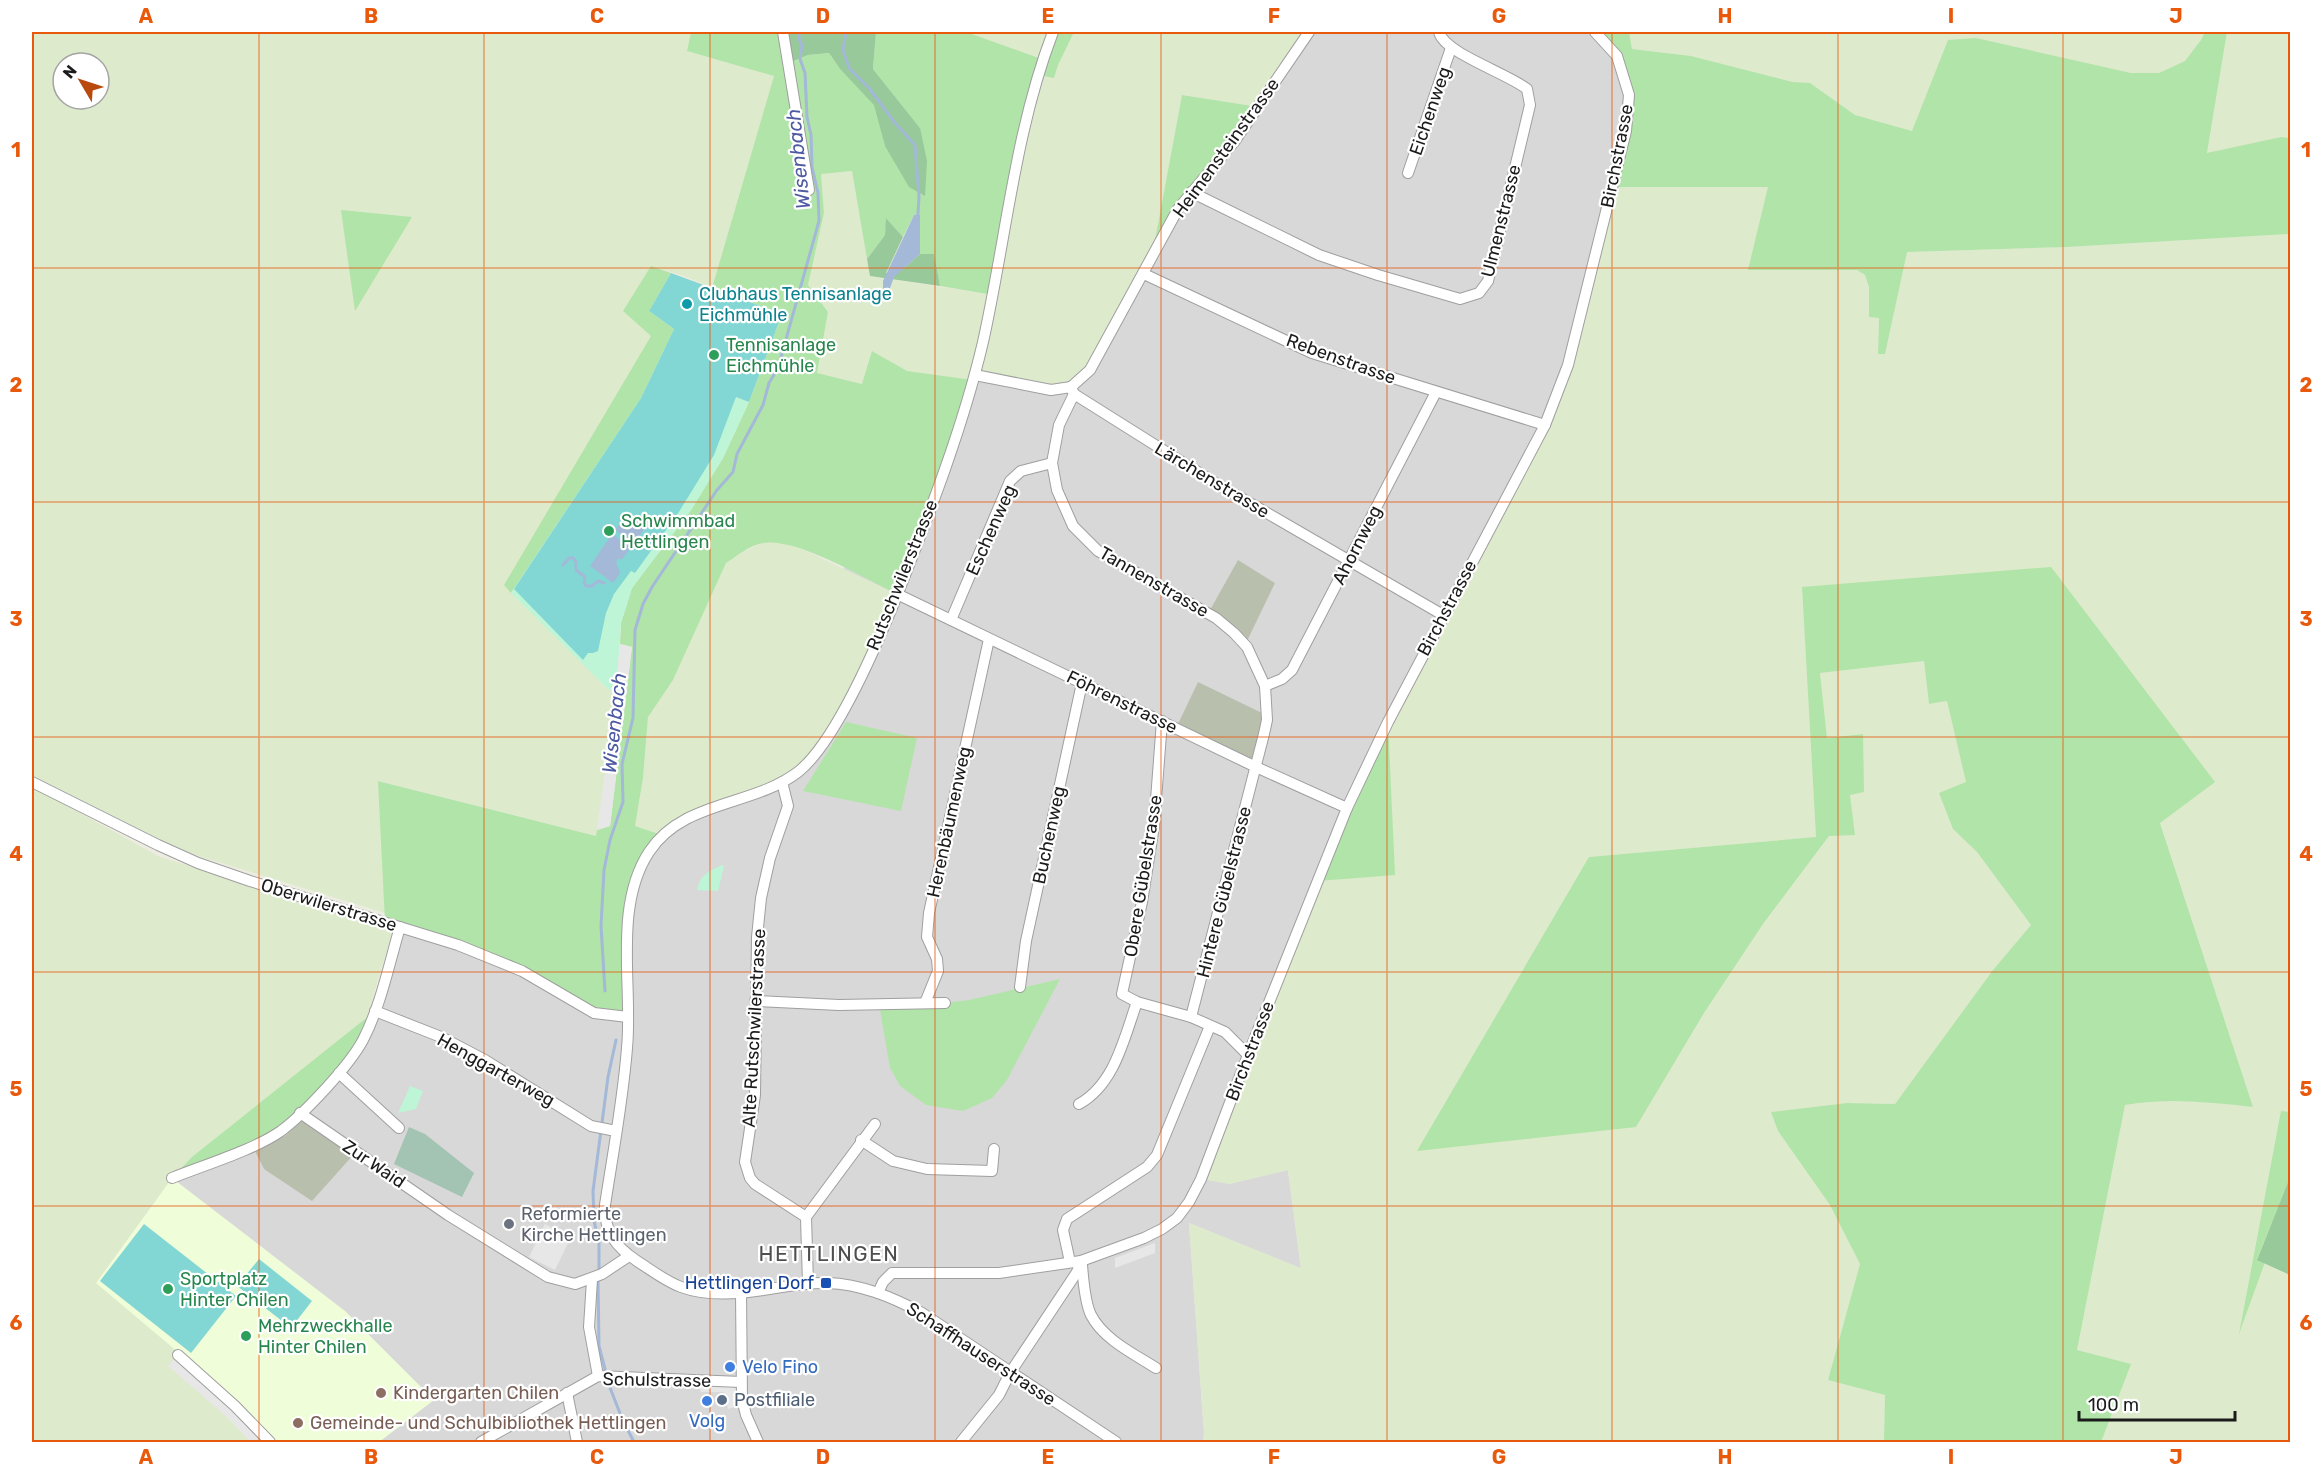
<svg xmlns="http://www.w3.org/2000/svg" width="2322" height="1474" viewBox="0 0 2322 1474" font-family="Rubik,sans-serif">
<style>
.residential{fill:#d9d8d8}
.education{fill:#f0fdd9}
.construction{fill:#b9bfad}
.farmland{fill:#ddeacc;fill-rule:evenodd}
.grass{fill:#b1e4a8}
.forest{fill:#97c99a}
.cemetery{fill:#a3c3b3}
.park{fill:#bef5d6}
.pitch{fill:#82d7d4}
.parking{fill:#e7e7e7}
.water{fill:#a3b9d7}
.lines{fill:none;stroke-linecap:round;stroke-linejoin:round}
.stream{stroke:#a3b9d7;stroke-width:3}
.minor-casing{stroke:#9f9f9f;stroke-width:12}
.minor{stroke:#fff;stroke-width:10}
.grid{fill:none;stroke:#e8590c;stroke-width:1.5;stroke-opacity:0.55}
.culture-dot{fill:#0f9aa8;stroke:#fff;stroke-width:2}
.leisure-dot{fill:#2e9e5b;stroke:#fff;stroke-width:2}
.worship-dot{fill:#6b7280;stroke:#fff;stroke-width:2}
.transit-dot{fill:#1a4fb4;stroke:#fff;stroke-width:2}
.shop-dot{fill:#3f7fe0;stroke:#fff;stroke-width:2}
.education-dot{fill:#8d6e63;stroke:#fff;stroke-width:2}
.service-dot{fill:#5c6f8a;stroke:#fff;stroke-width:2}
.labels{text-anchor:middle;stroke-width:4.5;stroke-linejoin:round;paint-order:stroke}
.street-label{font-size:18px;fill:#1b1b1b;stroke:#fff}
.culture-label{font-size:18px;fill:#0d838f;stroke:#fff;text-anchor:start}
.leisure-label{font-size:18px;fill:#27864d;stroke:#fff;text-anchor:start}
.worship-label{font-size:18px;fill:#5b616d;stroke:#fff;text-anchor:start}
.transit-label{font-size:18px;fill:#164399;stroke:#fff;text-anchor:end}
.shop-label{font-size:18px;fill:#366cbe;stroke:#fff;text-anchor:start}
.education-label{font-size:18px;fill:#785e54;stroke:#fff;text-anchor:start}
.service-label{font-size:18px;fill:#4e5e75;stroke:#fff;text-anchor:start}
.water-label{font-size:20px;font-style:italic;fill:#4e5ba3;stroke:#fff}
.quarter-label{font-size:21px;letter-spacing:1.5px;fill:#4e4e4e;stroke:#fff}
.neatline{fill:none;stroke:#e8590c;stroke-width:2}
.grid-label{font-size:20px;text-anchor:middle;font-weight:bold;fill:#e8590c}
</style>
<rect width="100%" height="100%" fill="#ecece0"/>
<!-- residential -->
<polygon class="residential" points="1309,32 1595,32 1617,56 1629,95 1568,365 1229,1184 1288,1170 1301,1269 1189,1223 1204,1433 1203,1442 251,1442 172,1178 363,1041 400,927 627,954 639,870 975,375 1178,209"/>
<!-- education -->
<polygon class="education" points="172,1178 345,1311 434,1400 379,1442 251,1442 96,1283"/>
<!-- construction -->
<g class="construction">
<polygon points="1238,560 1275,583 1247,641 1210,610"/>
<polygon points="1198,682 1262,713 1261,733 1252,760 1178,724"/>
<polygon points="303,1120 354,1154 312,1201 264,1169 255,1151 285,1136"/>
</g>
<!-- farmland -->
<g class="farmland">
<path d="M32 32H691L687 51 774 76 712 288 687 277 651 266 652 336 504 585 607 688 616 694 597 836 379 781 385 913 166 846 32 776ZM63 63H99V99H63Z"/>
<polygon points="966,32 1053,32 1043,59"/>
<polygon points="1074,32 1309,32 1259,107 1182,95 1151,262 1090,370 1071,387 973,380 906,371 873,351 863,384 817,373 828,312 808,285 824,213 821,174 852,171 870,276 993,295 1038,75 1054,77 1058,65"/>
<polygon points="1629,32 2205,32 2201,40 2185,61 2159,73 2131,73 1976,38 1912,131 1855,115 1810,83 1793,82 1691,56 1632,49"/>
<polygon points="2227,32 2290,32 2290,138 2281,137 2207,154"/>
<polygon points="1612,187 1769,187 1857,270 1865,275 1869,287 1869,317 1879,318 1878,353 1885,353 1906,252 2067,247 2290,234 2290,1442 2101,1442 2130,1364 2077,1350 2125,1105 2148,1102 2211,1102 2253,1107 2160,822 2214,782 2149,698 1802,587 1816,837 1589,857 1636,1127 1704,1013 1763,924 1829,836 1850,794 1863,734 1827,738 1820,673 1924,661 1929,704 1947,701 1966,782 1953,829 1977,852 2031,925 1993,970 1895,1104 1847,1103 1772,1112 1778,1131 1830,1205 1860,1264 1828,1380 1885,1395 1884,1442 1203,1442 1204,1433 1189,1223 1301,1268 1288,1170 1229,1184 1201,1179 1388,722 1545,424 1568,365"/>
<polygon points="762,543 783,543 802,549 897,594 838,719 797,772 717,806 662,835 635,826 643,778 648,716 673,680 726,563 741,553"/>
<polygon points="32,787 160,857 393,930 367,1017 172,1178 96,1283 179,1353 227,1417 251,1442 32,1442"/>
</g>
<!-- grass -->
<g class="grass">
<path d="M691 32H783L790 63 808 55 829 53 840 69 875 105 885 146 920 128 873 69 876 32H966L1042 59 1053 32H1074L1058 65 1054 78 1038 75 993 295 940 286 934 255 920 254V215L918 214 914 215 903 237 887 219 885 235 867 259 852 171 821 174 824 213 808 285 828 312 817 373 862 384 872 351 907 371 973 380 897 594C865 579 797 537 763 543 750 545 737 556 726 563L673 680 648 717 643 778 635 826 662 835 633 889 628 1017 594 1013 541 981 385 922 378 781 596 836 597 830 610 826 632 647 620 644 621 623 632 588 691 510 723 458 749 402 782 314 712 288 774 76 687 51Z"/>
<polygon points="1595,32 1629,32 1632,49 1691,56 1793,82 1810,83 1855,115 1912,131 1948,40 1976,38 2131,73 2159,73 2185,61 2201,40 2205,32 2227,32 2207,153 2281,137 2290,138 2290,234 2067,247 1907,252 1885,354 1878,354 1879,318 1869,317 1869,287 1865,275 1857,270 1748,270 1768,187 1612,187 1629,95 1617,56"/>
<polygon points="1182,95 1259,107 1191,192 1151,262"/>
<polygon points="341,210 412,217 355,311"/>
<polygon points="651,266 671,273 649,311 674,329 641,398 511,593 504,585 651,336 623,311"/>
<path d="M2051 567 2215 782 2160 823 2253 1107C2211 1102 2167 1098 2125 1105L2077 1350 2131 1364 2101 1442H1884L1885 1395 1828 1380 1860 1264 1830 1205 1778 1131 1771 1112 1847 1103 1895 1104 1993 970 2031 925 1977 852 1953 829 1939 793 1966 782 1947 701 1929 704 1924 661 1820 673 1827 738 1863 734 1864 792 1850 795 1855 835 1829 836 1763 924 1704 1013 1636 1127 1417 1151 1589 857 1816 837 1802 587Z"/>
<polygon points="846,722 917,738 901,811 803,791"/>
<polygon points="1388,722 1395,875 1318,881"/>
<polygon points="1060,979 1007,1080 992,1098 963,1111 926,1105 900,1086 890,1068 879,1004 945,1003 969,1000"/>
<polygon points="375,1011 363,1041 281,1131 172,1178 192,1157"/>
<polygon points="2281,1111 2290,1112 2290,1177 2257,1259 2265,1262 2239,1334"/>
</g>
<!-- forest -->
<g class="forest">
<polygon points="785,32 876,32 873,69 920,128 927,161 925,196 909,187 885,146 874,105 840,69 829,53 808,55 789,63"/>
<polygon points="886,218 903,237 886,273 904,268 920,254 934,254 940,286 870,276 867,259 885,235"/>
<polygon points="2290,1177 2290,1275 2257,1260"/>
</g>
<!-- cemetery -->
<polygon class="cemetery" points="409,1127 425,1134 474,1173 462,1197 394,1164"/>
<!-- park -->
<g class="park">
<polygon points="695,381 749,402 723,458 691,510 632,588 621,623 616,694 607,688 511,593 641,398"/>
<path d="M722 865 724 866 718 891 697 890C700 875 709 871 722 865Z"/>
<polygon points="410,1086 423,1091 416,1109 398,1113"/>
</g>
<!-- pitch -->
<g class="pitch">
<polygon points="671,273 782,314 749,402 736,397 714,455 677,515 635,573 631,571 614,594 606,613 598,651 593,653 588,653 583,660 514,589 641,398 674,329 649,311"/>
<polygon points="144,1224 236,1296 191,1353 100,1281"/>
<polygon points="259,1259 312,1301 291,1328 237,1286"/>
</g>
<!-- parking -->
<g class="parking">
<polygon points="620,644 632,647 610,826 597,830 616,694"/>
<polygon points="545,1224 571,1237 555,1270 529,1257"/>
<polygon points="1155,1243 1155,1253 1115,1268 1115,1258"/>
<polygon points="178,1355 270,1442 251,1442 227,1417 168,1366"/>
<polygon points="698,1384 735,1386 739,1406 728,1409 724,1392 701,1392"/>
</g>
<!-- water -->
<g class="water">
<polygon points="918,214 920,215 920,254 894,277 889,291 887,292 883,289 883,281 914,215"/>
<polygon points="625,516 644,529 634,544 615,530"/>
<polygon points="612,534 631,547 622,560 619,558 616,562 620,573 613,583 590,566"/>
</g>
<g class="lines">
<!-- stream -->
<g class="stream">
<polyline points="846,32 843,50 849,68 869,88 895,123 915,145 919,197 918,214"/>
<polyline points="563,565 569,558 573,558 576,562 576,570 585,577 584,583 586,586 592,586 598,581 604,583"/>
<polyline points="605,991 601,926 604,870 610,840 623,802 622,764 633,718 635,630 643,604 652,587 717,490 733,472 737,454 763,405 769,383 778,368 819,221 818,193 812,167 811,135 807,117 805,73 800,59 802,45 799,39 799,32"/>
<polyline points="599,1272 599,1242 594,1221 593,1191 608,1077 616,1040"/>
<polyline points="598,1279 599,1346 606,1373"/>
<polyline points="607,1380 623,1421 634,1442"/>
</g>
<!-- minor casing -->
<g class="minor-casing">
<g id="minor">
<polyline points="783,32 809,190"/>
<path d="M1053 32C1015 131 1006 239 983 342 963 427 930 512 898 593 879 640 836 742 798 772 752 807 683 800 649 852 613 907 633 986 627 1048 623 1100 613 1153 605 1205 604 1232 616 1247 637 1261 651 1270 665 1281 681 1287 705 1296 738 1294 763 1290 784 1287 805 1282 827 1283 861 1284 892 1297 922 1313L1116 1442"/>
<polyline points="1408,173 1451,48"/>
<path d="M1191 192 1319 255 1378 275 1460 299 1479 293 1488 281 1530 105 1527 89C1507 73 1444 53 1439 32"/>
<polyline points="1144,274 1312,353 1545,425"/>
<polyline points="975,375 1051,390 1071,387 1074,394 1217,484 1443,615"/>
<polyline points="1071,387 1090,370 1178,209 1234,142 1309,32"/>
<polyline points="1074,394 1059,425 1052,463 1057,490 1073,526 1098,551 1216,618 1234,633 1247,647 1265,686 1267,720 1264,734 1191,1017"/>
<polyline points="897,594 1256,767 1347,808"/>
<polyline points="951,620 1010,481 1021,471 1052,463"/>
<polyline points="1265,686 1282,679 1292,670 1436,392"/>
<polyline points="1162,721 1154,826 1142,902 1122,994 1137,1002 1191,1017 1225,1032 1248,1055"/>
<polyline points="32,782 158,845 198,863 250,881 458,945 522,971 594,1013 628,1017"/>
<polyline points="782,782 788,806 770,858 761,898 757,937 755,1095 745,1162 750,1178 755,1184 806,1217 808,1284"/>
<polyline points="1020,987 1026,941 1082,683"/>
<polyline points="755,1001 839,1005 945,1003"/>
<polyline points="925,1003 938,971 937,959 927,937 929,913 989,639"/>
<polyline points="375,1011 441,1037 485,1060 591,1126 616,1131"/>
<polyline points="339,1073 399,1128"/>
<path d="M1079 1104C1115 1084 1124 1038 1137 1002"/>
<polyline points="300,1113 448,1215 548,1277 575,1284 602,1274 629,1256"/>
<polyline points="861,1140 893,1161 927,1169 992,1171 994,1149"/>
<path d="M172 1178C204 1165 254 1150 281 1131 305 1113 349 1066 363 1040 381 1005 389 964 400 927"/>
<polyline points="806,1217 875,1124"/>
<polyline points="1070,1262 1063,1230 1067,1219 1147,1167 1157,1155 1210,1026"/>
<path d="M1082 1265C1083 1278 1085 1303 1091 1315 1103 1339 1134 1354 1156 1368"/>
<polyline points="592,1280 589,1327 598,1376"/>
<polyline points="741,1292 742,1399 746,1415 758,1442"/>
<polyline points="878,1293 883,1282 892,1273 999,1273 1081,1261 1144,1238 1162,1229 1177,1218 1189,1202 1201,1179 1248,1055 1347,808 1388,722 1545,425 1568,365 1626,131 1629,95 1617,56 1595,32"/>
<polyline points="178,1355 235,1406 270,1442"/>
<polyline points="567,1393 577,1442"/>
<polyline points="481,1442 598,1376 741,1382"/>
<polyline points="961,1442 999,1395 1010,1373 1077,1272 1081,1261"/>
</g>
</g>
<!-- minor -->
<use href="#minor" class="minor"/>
</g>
<!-- grid -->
<path class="grid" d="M259 32V1442M484 32V1442M710 32V1442M935 32V1442M1161 32V1442M1387 32V1442M1612 32V1442M1838 32V1442M2063 32V1442M32 268H2290M32 502H2290M32 737H2290M32 972H2290M32 1206H2290"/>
<!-- markers -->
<circle class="culture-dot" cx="687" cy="304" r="6"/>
<g class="leisure-dot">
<circle cx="714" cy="355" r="6"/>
<circle cx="609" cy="531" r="6"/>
<circle cx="168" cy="1289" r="6"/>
<circle cx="246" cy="1336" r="6"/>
</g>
<circle class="worship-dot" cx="509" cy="1224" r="6"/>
<rect class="transit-dot" x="820" y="1277" width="12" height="12" rx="3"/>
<g class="shop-dot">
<circle cx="730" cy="1367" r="6"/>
<circle cx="707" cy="1401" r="6"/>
</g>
<g class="education-dot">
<circle cx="381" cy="1393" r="6"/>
<circle cx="298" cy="1423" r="6"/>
</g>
<circle class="service-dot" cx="722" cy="1400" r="6"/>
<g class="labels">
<!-- street labels -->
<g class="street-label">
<text transform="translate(1430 111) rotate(-71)" y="6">Eichenweg</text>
<text transform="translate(1226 148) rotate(-54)" y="6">Heimensteinstrasse</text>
<text transform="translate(1617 156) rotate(-79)" y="6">Birchstrasse</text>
<text transform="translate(1501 221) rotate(-76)" y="6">Ulmenstrasse</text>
<text transform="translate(1341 359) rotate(20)" y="6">Rebenstrasse</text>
<text transform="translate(1212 480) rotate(31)" y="6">Lärchenstrasse</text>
<text transform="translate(991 530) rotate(-66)" y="6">Eschenweg</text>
<text transform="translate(1357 545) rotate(-63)" y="6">Ahornweg</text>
<text transform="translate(902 575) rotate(-68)" y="6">Rutschwilerstrasse</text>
<text transform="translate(1154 582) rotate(30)" y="6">Tannenstrasse</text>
<text transform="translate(1447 608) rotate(-62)" y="6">Birchstrasse</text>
<text transform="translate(1122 702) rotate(26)" y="6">Föhrenstrasse</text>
<text transform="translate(949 822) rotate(-78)" y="6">Herenbäumenweg</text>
<text transform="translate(1049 835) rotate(-78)" y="6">Buchenweg</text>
<text transform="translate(1143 876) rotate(-81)" y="6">Obere Gübelstrasse</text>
<text transform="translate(1224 892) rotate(-76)" y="6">Hintere Gübelstrasse</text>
<text transform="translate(329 905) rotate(17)" y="6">Oberwilerstrasse</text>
<text transform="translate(754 1028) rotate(-87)" y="6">Alte Rutschwilerstrasse</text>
<text transform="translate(1250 1051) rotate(-69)" y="6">Birchstrasse</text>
<text transform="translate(496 1070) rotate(29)" y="6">Henggarterweg</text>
<text transform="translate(374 1164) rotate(34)" y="6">Zur Waid</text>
<text transform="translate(981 1354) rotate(33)" y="6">Schaffhauserstrasse</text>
<text transform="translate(657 1380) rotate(1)" y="6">Schulstrasse</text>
</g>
<!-- culture labels -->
<g class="culture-label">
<text x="699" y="300">Clubhaus Tennisanlage<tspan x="699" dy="21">Eichmühle</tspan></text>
</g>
<!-- leisure labels -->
<g class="leisure-label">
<text x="726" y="351">Tennisanlage<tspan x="726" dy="21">Eichmühle</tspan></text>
<text x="621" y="527">Schwimmbad<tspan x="621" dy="21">Hettlingen</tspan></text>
<text x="180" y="1285">Sportplatz<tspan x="180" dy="21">Hinter Chilen</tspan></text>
<text x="258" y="1332">Mehrzweckhalle<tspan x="258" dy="21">Hinter Chilen</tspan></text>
</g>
<!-- worship labels -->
<g class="worship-label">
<text x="521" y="1220">Reformierte<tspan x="521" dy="21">Kirche Hettlingen</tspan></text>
</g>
<!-- transit labels -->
<g class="transit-label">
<text x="814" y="1289">Hettlingen Dorf</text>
</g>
<!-- shop labels -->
<g class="shop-label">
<text x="742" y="1373">Velo Fino</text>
<text x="707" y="1427" text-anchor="middle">Volg</text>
</g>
<!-- education labels -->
<g class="education-label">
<text x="393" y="1399">Kindergarten Chilen</text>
<text x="310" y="1429">Gemeinde- und Schulbibliothek Hettlingen</text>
</g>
<!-- service labels -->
<g class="service-label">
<text x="734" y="1406">Postfiliale</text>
</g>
<!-- water labels -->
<g class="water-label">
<text transform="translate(798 159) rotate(-96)" y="7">Wisenbach</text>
<text transform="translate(614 723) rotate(-84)" y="7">Wisenbach</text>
</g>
<!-- quarter labels -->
<g class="quarter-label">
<text x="829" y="1261">HETTLINGEN</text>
</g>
</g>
<!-- border -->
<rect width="2322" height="1474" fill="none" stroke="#ffffff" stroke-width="66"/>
<!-- north arrow -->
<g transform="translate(81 81) rotate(309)"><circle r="28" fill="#ffffff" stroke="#a4a4a4" stroke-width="1.5"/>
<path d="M0-4.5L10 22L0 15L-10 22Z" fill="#b9490c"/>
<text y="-9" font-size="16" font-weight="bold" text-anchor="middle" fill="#1b1b1b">N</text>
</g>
<!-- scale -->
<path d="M2079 1411v9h156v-9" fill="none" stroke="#1b1b1b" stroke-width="3"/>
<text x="2088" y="1411" font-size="18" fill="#1b1b1b" stroke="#ffffff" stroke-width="4.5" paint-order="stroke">100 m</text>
<rect x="33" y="33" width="2256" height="1408" class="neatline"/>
<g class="grid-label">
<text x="146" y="23">A</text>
<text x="371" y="23">B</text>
<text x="597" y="23">C</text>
<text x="823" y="23">D</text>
<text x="1048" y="23">E</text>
<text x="1274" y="23">F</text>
<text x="1499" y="23">G</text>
<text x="1725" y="23">H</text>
<text x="1951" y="23">I</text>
<text x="2176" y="23">J</text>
<text x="16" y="157">1</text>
<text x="2306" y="157">1</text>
<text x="16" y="392">2</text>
<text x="2306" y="392">2</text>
<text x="16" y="626">3</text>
<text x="2306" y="626">3</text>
<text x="16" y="861">4</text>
<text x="2306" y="861">4</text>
<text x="16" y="1096">5</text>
<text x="2306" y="1096">5</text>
<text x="16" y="1330">6</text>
<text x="2306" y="1330">6</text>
<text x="146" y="1464">A</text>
<text x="371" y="1464">B</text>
<text x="597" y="1464">C</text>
<text x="823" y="1464">D</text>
<text x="1048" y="1464">E</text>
<text x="1274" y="1464">F</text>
<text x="1499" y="1464">G</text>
<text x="1725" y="1464">H</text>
<text x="1951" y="1464">I</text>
<text x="2176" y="1464">J</text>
</g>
</svg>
